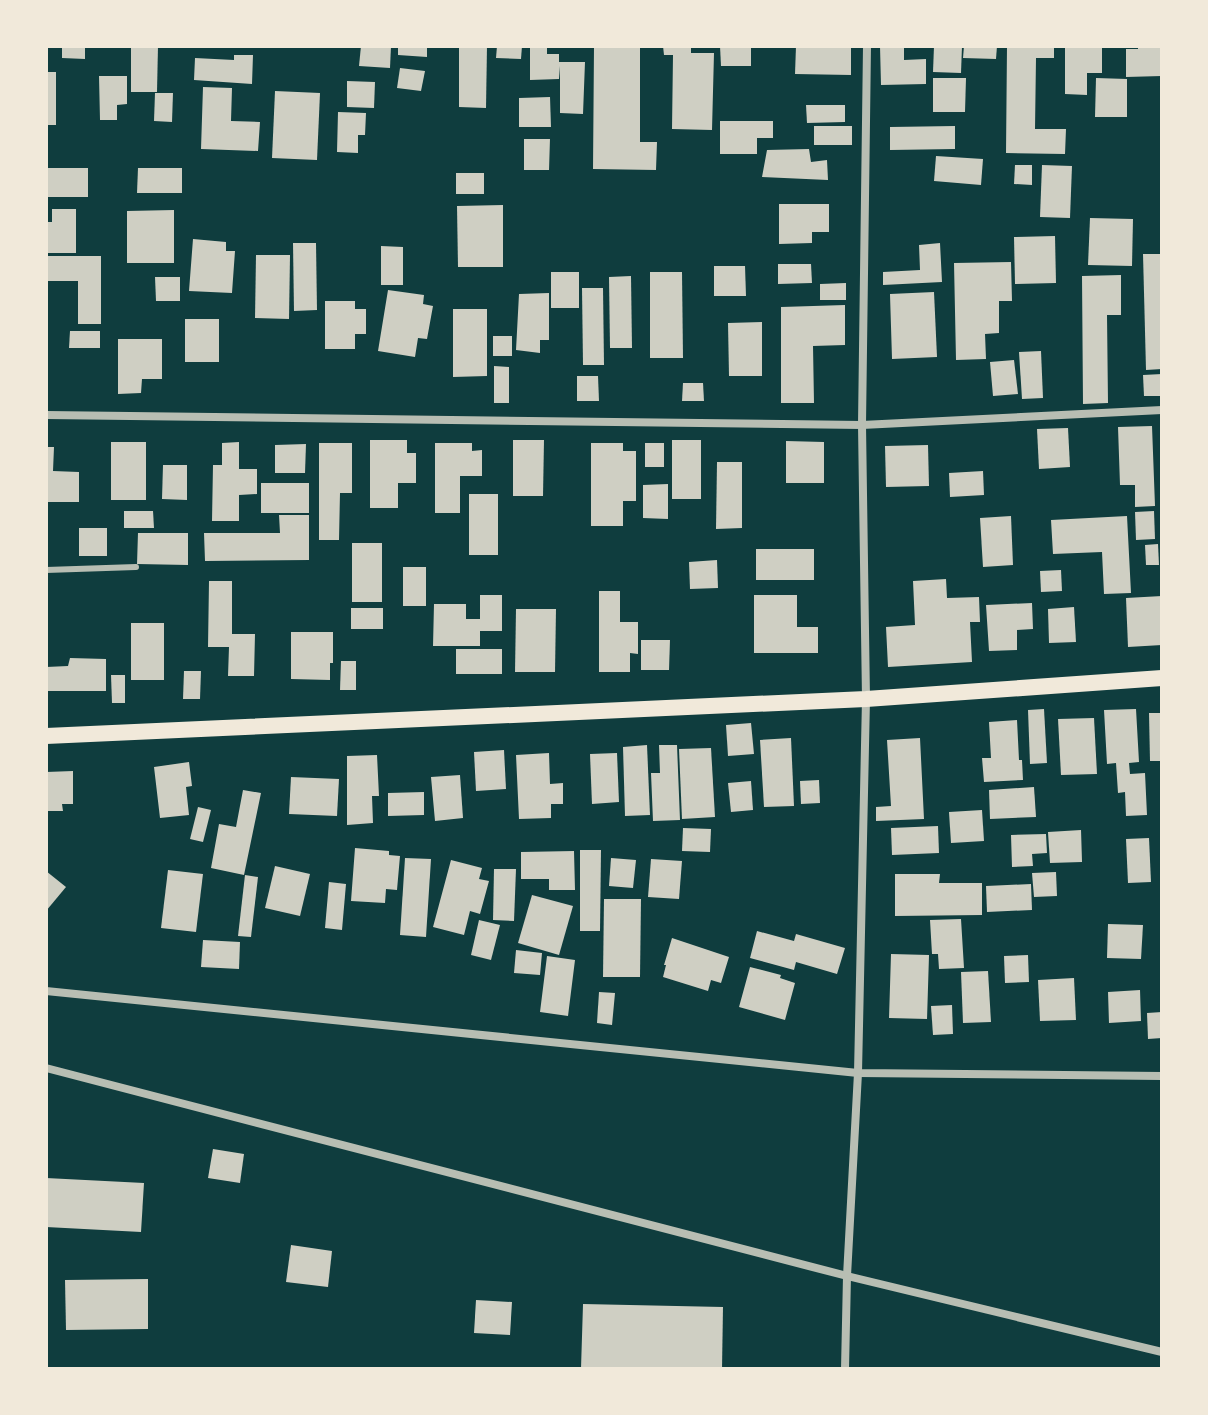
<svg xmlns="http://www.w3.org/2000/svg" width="1208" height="1415" viewBox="0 0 1208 1415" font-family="Ubuntu,sans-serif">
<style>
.building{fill:#cfcfc3}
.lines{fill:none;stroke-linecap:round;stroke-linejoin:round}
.service{stroke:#b8beb3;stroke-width:6}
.minor{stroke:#b8beb3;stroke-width:8}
.secondary{stroke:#f1e9da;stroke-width:16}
</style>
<rect width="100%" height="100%" fill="#0f3d3e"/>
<!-- building -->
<g class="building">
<polygon points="62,46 85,46 85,59 62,58"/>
<polygon points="131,46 158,46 157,92 131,92"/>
<polygon points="361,46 391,46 390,68 359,66"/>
<polygon points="398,46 427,46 427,57 398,55"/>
<polygon points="459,46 487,46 486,108 459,107"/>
<polygon points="497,46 522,46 521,59 496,58"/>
<polygon points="530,46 547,46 547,54 559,54 559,62 585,62 583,114 560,113 560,66 559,79 530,80"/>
<polygon points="594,46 640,46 640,142 657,142 656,170 593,169"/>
<polygon points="663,46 691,46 691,53 714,53 712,130 672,129 673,55 664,55"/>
<polygon points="720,46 751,46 751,66 721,66"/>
<polygon points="796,46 851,46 851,75 795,74"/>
<polygon points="880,46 904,46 904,60 926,59 926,84 881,85"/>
<polygon points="934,46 962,46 961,73 933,72"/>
<polygon points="964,46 997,46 996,59 963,58"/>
<polygon points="1007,46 1054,46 1054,58 1036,58 1035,129 1066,129 1065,154 1006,153"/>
<polygon points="1065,46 1102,46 1102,73 1087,73 1087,95 1065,94"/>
<polygon points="1138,46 1162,46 1162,76 1126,77 1126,49 1138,49"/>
<polygon points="234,55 253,55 252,84 194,80 195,58 234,60"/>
<polygon points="400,68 425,71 421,91 397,88"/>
<rect x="46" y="72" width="10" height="53"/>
<polygon points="99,76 127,76 127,104 117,105 117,120 100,120"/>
<polygon points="933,78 966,78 965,112 933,112"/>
<polygon points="1096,78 1127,79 1127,117 1095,117"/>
<polygon points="347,81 375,82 374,108 347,107"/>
<polygon points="203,87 232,88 231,121 260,122 258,151 201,149"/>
<polygon points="275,91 320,93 317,160 272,158"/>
<polygon points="155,93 173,93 172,122 154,121"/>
<polygon points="550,97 551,127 519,127 519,98"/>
<polygon points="806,105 845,105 845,122 807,123"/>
<polygon points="338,112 366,113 365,135 358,135 358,153 337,152"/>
<polygon points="720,121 773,121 773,138 757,138 757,154 720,154"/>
<rect x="814" y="126" width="38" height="19"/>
<polygon points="955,126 955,149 890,150 890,127"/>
<polygon points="524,139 550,139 549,170 524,170"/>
<polygon points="809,149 811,162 827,160 828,180 762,177 767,150"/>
<polygon points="936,156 983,159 981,185 934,181"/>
<polygon points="1015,165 1032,165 1032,185 1014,184"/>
<polygon points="1042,165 1072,166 1070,218 1040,217"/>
<rect x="46" y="168" width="42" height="29"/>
<polygon points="138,168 182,168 182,193 137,193"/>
<rect x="456" y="173" width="28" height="21"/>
<polygon points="779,204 829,204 829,232 812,232 812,243 779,244"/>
<polygon points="503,205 503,267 458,267 457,206"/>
<polygon points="52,209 76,209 76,253 46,253 46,222 52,222"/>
<polygon points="174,210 174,263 127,263 127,211"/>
<polygon points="1090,218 1133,219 1132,266 1088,265"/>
<polygon points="1055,236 1056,283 1015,284 1014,237"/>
<polygon points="193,239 226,242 226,251 235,251 232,293 189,291"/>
<polygon points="293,243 316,243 317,310 294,311"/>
<polygon points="940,243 942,282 883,285 883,272 920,270 919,245"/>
<polygon points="381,246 403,247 403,285 381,285"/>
<polygon points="1143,254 1162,254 1162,369 1146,370"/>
<polygon points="256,255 290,255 289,319 255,318"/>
<polygon points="46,256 101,256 101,324 78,324 78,281 46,281"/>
<polygon points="1011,262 1012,301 999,301 999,333 985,334 986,359 956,360 954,263"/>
<polygon points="778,264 811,264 812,283 778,284"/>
<polygon points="714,266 745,266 746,296 714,296"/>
<rect x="551" y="272" width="28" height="36"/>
<polygon points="650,272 682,272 683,358 650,358"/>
<polygon points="1121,275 1121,315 1107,315 1108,403 1083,404 1082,276"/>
<polygon points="631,276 632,348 610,348 609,277"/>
<polygon points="155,277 180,277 180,301 156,301"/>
<polygon points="846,283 846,300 820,300 820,284"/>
<polygon points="582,288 603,288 604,365 583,365"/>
<polygon points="388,290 424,295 423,304 433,306 427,339 418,338 415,357 378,351"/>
<polygon points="934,292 937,357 892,359 890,294"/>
<polygon points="549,293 549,340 540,340 540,353 516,350 519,294"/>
<polygon points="325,301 355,301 355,309 366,309 366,334 355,334 355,349 325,349"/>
<polygon points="845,305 845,345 813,346 814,403 781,403 781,307"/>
<polygon points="453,309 487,309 487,376 453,377"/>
<rect x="185" y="319" width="34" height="43"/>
<polygon points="762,322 762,376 729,376 728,323"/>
<polygon points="70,331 100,331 100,348 69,348"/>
<rect x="493" y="336" width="19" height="20"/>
<polygon points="118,339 162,339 162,379 142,379 141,393 118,394"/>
<polygon points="1041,351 1043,398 1022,399 1019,352"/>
<polygon points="1014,360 1018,394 993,396 990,362"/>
<polygon points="494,366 509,367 509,403 494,403"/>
<polygon points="1162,374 1162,396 1144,396 1143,375"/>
<polygon points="577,376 598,376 599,401 577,401"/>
<polygon points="683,383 703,383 704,401 682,401"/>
<polygon points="1152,426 1155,506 1135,507 1135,485 1120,485 1118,427"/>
<polygon points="1068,428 1070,467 1039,469 1037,429"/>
<polygon points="370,440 407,440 407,453 416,453 416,483 398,483 398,508 370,508"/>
<polygon points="513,440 544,440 543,496 513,496"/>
<rect x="672" y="440" width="29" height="59"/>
<polygon points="786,441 824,442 824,483 786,483"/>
<rect x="111" y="442" width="35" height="58"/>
<polygon points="239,442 239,469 257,469 257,494 239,495 239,521 212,521 213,465 222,465 222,443"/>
<polygon points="319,443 352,443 352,493 340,493 339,540 319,540"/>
<polygon points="435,443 472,443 472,451 482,450 482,476 460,476 460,513 435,513"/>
<polygon points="591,443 623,443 623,451 636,451 636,501 623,501 623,526 591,526"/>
<rect x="645" y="443" width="19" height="24"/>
<polygon points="306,444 305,473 275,473 275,445"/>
<polygon points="928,445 929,486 886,487 885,446"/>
<polygon points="46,447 54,447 53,471 79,472 79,502 46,502"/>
<polygon points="717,462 742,462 742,528 716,529"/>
<polygon points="163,465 187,465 187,500 162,499"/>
<polygon points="983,471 984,495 950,497 949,473"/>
<rect x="261" y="483" width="48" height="30"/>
<polygon points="668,484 668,519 643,518 643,485"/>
<rect x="469" y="494" width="29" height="61"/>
<polygon points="124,511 153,511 154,528 124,528"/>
<polygon points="1154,511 1155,539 1136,540 1135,512"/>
<polygon points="279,515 309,515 309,560 205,561 204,533 280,533"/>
<polygon points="1011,516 1013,565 983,567 980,518"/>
<polygon points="1127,516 1131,593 1104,594 1102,552 1053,554 1051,520"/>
<rect x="79" y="528" width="28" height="28"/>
<polygon points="138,533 188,533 188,565 137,564"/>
<rect x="352" y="543" width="30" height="59"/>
<polygon points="1158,544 1159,565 1146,565 1145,545"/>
<rect x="756" y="549" width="58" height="31"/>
<polygon points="717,560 718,588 690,589 689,562"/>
<rect x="403" y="567" width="23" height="39"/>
<polygon points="1061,570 1062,591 1041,592 1040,571"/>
<polygon points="946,579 947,598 979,597 980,622 970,622 972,662 888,667 886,627 915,625 913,581"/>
<polygon points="209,581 232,581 232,634 255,634 254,676 228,676 229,647 208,647"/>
<polygon points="599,591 620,591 620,622 638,622 638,654 630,653 630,672 599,672"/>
<polygon points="480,595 502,595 502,631 480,631 480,646 433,646 434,604 466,604 466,619 480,619"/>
<polygon points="754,595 797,595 797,627 818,627 818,653 754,653"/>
<polygon points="1162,596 1162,645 1128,647 1126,598"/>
<polygon points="1032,603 1033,629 1017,630 1017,650 989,651 986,605"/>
<polygon points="1074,607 1076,642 1049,643 1048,609"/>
<rect x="351" y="608" width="32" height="21"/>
<polygon points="516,609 556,609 555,672 515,672"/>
<rect x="131" y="623" width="33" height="57"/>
<polygon points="291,632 333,632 333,663 330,663 330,680 291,679"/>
<polygon points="641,640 670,640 669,670 641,670"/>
<rect x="456" y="649" width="46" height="25"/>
<polygon points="70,658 106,659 106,691 46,691 46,667 68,666"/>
<polygon points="341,661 356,661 356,690 340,690"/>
<polygon points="184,671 201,671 200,699 183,699"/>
<polygon points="111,675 125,675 125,703 112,703"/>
<polygon points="1044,709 1047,763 1030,764 1028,710"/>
<polygon points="1136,709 1139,762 1129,763 1130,774 1145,773 1147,815 1126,816 1125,792 1118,793 1116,763 1107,764 1104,710"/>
<polygon points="1149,713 1162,713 1162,761 1150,761"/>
<polygon points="1094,718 1097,774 1061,775 1058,719"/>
<polygon points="1017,720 1019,760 1022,760 1023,780 984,782 982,758 991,758 989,722"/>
<polygon points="751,723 754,754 728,756 726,725"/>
<polygon points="791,738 794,806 764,807 760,740"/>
<polygon points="920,738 924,819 876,821 876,807 891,806 887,740"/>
<polygon points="647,745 650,815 625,816 623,747"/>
<polygon points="659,745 677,745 680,820 653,821 651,773 660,773"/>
<polygon points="711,748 715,817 682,819 679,749"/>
<polygon points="504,750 506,789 476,791 474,752"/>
<polygon points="549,753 550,784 563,783 563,804 551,804 551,818 519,819 516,755"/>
<polygon points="617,753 619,802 592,804 590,754"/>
<polygon points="377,755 379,796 372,796 373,823 347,825 347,756"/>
<polygon points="189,762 192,786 186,787 189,815 160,818 154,767"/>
<polygon points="73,771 73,804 62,804 63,811 46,811 46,772"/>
<polygon points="460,775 463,818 435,821 431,777"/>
<polygon points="291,777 339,779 337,816 289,814"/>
<polygon points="819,780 820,803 801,804 800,781"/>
<polygon points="751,781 753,810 731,812 728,783"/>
<polygon points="1034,787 1036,817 990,819 989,790"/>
<polygon points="243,790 261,793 244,875 211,868 219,824 236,827"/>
<polygon points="424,792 424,815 388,816 388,793"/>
<polygon points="198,807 211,810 203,842 190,839"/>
<polygon points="982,810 984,841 951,843 949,812"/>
<polygon points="938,826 939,853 892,855 891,828"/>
<polygon points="683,828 711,829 710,852 682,851"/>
<polygon points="1081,830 1082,862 1050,863 1048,832"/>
<polygon points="1046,834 1047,853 1032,854 1033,866 1012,867 1011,835"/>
<polygon points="1149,838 1151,882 1128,883 1126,839"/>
<polygon points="355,848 389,851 389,855 400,856 397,890 386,889 385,903 351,901"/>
<polygon points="580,850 601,850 600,931 580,931"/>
<polygon points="574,851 575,890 549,890 549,879 521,879 521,852"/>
<polygon points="405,858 431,859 426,937 400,935"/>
<polygon points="611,858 636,860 633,888 609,886"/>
<polygon points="651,859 682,861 679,899 648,897"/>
<polygon points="451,860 482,868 479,879 489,881 480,914 470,911 464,935 433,927"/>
<polygon points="275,866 310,874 300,916 265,908"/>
<polygon points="494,869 516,869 514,921 493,920"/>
<polygon points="168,870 203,874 196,932 161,928"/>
<polygon points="46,871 66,887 46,911"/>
<polygon points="1056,872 1057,896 1034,897 1032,873"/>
<polygon points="895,874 940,874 939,883 982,883 982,915 895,916"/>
<polygon points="245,875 258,877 251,937 238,936"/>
<polygon points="329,882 346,884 342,930 325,928"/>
<polygon points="1031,884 1032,910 987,912 986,886"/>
<polygon points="532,895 573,906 559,955 518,943"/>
<polygon points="604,899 641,899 640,977 603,977"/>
<polygon points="961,919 964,968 939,969 938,954 932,954 930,920"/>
<polygon points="479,920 500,925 491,960 471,955"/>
<polygon points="1108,924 1143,925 1141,959 1107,958"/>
<polygon points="757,931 794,941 796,934 845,948 837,974 796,962 794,970 750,958"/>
<polygon points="672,938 729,957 721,983 711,980 708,991 663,977 666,965 664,965"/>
<polygon points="203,940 240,942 239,969 201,967"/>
<polygon points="516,950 542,953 540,975 514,973"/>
<polygon points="891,954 929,955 927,1019 889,1018"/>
<polygon points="1028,955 1029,982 1005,983 1004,956"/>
<polygon points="547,956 575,960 568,1016 540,1012"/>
<polygon points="750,967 781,975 780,978 795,983 785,1020 739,1007"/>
<polygon points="988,971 991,1022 963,1023 961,972"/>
<polygon points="1074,978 1076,1020 1040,1021 1038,980"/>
<polygon points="1140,990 1141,1021 1109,1023 1108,992"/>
<polygon points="599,992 615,993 612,1025 597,1023"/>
<polygon points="952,1005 953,1034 933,1035 931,1006"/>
<polygon points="1162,1012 1162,1038 1148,1039 1147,1013"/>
<polygon points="213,1149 244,1154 240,1183 208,1178"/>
<polygon points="46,1178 144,1183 141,1232 46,1227"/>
<polygon points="291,1245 332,1251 328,1287 286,1282"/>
<polygon points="148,1279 148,1329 66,1330 65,1280"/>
<polygon points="476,1300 512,1302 510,1335 474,1333"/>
<polygon points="583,1304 723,1307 722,1369 581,1369"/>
</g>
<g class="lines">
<!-- service -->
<polyline class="service" points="46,570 136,567"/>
<!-- minor -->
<g class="minor">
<polyline points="46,415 862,425 1162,410"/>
<polyline points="46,991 858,1073 1162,1076"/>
<polyline points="46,1068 847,1276 1162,1352"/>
<polyline points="845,1369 847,1276 858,1073 866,699 862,425 867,46"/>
</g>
<!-- secondary -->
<polyline class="secondary" points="46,736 866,699 1162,678"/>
</g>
<!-- border -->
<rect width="1208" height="1415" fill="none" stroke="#f1e9da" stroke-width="96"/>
</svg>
